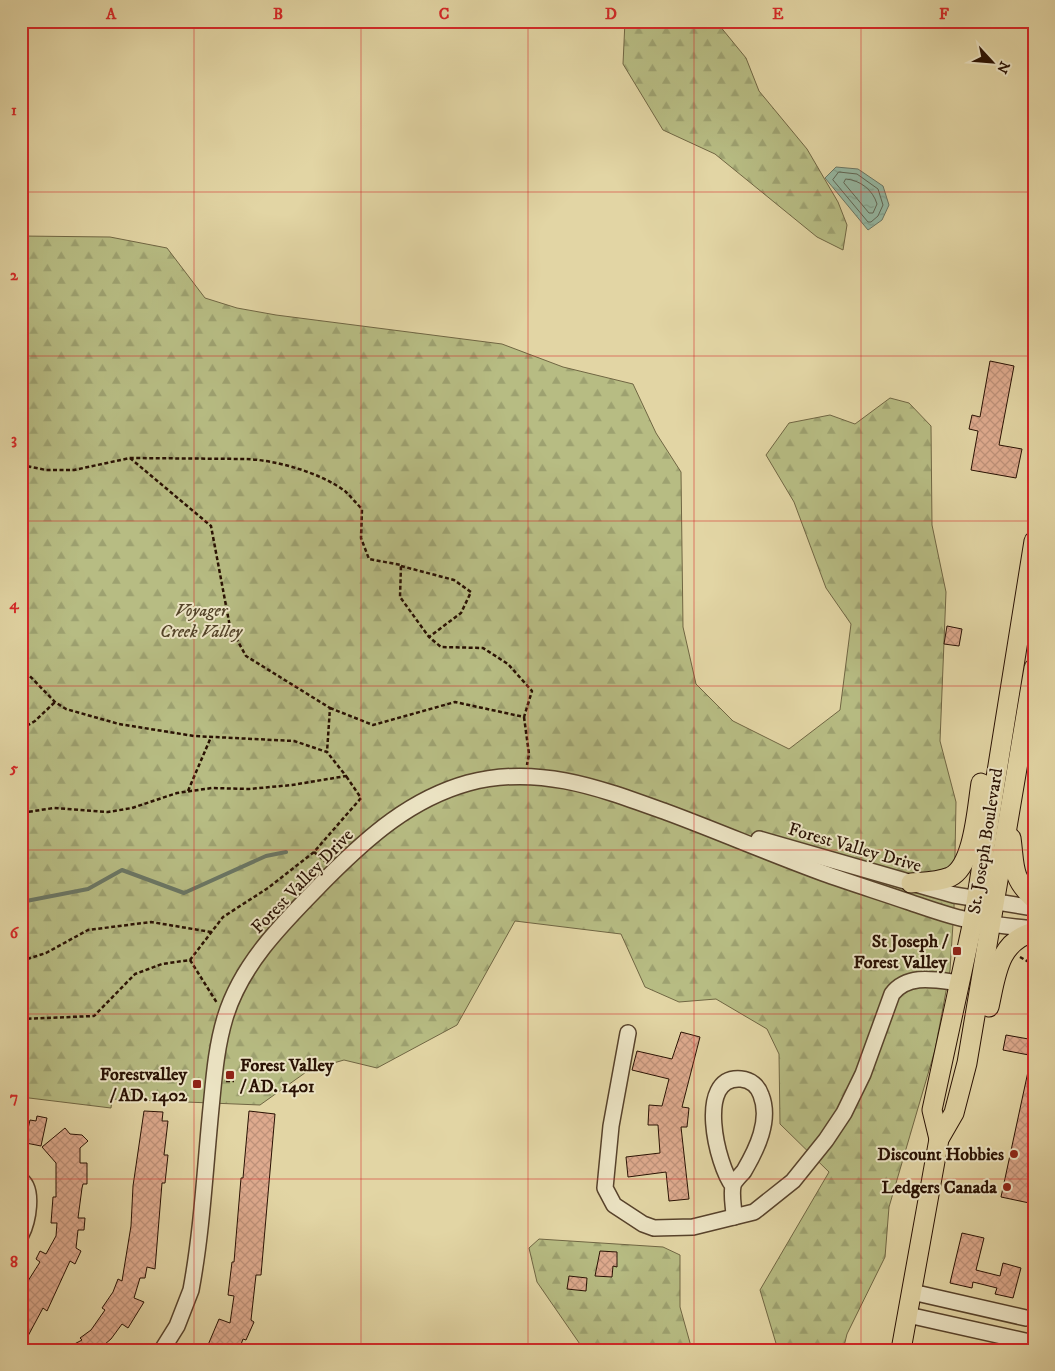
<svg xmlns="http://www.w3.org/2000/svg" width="1055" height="1371" viewBox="0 0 1055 1371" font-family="'IM FELL DW Pica',serif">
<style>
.forest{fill:url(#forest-firs);stroke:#706643}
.water{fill:url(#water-ripples);stroke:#6a7664}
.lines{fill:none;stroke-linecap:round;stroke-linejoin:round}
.shore{stroke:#5f6554;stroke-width:1}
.stream{stroke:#6a7664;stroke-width:4}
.building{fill:url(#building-cross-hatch);stroke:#291103}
.minor-casing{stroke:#57422b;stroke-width:18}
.major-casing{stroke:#291103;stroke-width:21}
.path{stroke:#291103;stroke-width:2.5;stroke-dasharray:4 2.5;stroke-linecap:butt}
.minor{stroke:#ece4c4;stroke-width:15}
.major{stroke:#e2d5a4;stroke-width:19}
.grid{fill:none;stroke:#d62828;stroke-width:1;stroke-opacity:0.55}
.poi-dot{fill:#8f2418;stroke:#ece4c4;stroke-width:2}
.labels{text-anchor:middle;stroke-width:4;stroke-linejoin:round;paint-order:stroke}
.park-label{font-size:18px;font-style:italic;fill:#544429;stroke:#ece4c4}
.street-label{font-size:18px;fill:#291103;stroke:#ece4c4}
.poi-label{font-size:18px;font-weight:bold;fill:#291103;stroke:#ece4c4;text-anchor:end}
.neatline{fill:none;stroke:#d62828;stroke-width:2}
.grid-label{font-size:16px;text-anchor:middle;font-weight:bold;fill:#d62828}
</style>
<defs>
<pattern id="forest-firs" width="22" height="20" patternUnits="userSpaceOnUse" patternTransform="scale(1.25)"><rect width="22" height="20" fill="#b7bc83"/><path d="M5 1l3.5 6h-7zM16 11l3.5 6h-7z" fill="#9da170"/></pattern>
<pattern id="water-ripples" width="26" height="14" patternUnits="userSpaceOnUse" patternTransform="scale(1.25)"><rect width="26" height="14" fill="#95b9a4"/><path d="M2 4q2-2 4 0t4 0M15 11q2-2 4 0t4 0" fill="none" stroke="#809e8c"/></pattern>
<pattern id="building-cross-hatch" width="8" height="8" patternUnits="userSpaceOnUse" patternTransform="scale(1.25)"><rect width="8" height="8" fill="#deaa8e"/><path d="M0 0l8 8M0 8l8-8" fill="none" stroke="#be9179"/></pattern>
</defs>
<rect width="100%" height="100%" fill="#e2d5a4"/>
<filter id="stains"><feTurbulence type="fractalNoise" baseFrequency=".004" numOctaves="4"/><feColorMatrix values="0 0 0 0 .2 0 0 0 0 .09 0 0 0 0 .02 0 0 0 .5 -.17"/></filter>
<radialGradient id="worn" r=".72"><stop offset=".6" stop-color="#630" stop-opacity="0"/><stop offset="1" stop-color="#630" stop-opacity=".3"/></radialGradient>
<!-- forest -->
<g class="forest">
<polygon points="625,21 719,21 719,25 746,58 759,91 807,149 838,202 847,225 843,250 817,237 715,154 663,130 623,64"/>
<polygon points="21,236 110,237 167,248 205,298 237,308 276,315 502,344 563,367 633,384 656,433 681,472 683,627 696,684 733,721 789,749 840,710 851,624 826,588 794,502 766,455 789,423 830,415 855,424 890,398 909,403 931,426 932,525 946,592 940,741 956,802 954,908 950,970 935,1050 889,1207 885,1257 847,1334 843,1350 778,1350 760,1290 829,1172 780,1124 779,1054 767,1029 716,999 679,1002 645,987 621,934 515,921 457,1025 377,1068 344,1060 309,1070 260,1105 112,1099 111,1108 21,1097"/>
<polygon points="539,1239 663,1247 680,1255 680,1307 692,1350 584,1350 537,1282 529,1248"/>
</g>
<!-- water -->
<polygon class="water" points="836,167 858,169 883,186 889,205 882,220 868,230 825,178"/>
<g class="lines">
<!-- shore -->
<g class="shore">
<polygon points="839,172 857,174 878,189 883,205 878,216 871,222 868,222 833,180"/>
<path d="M846 179C860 180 873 190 877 204L873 213H869L844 183Z"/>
</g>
<!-- stream -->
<polyline class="stream" points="21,902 88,889 122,870 184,893 266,856 286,852"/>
</g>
<!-- building -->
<g class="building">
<polygon points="990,361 1014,366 999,445 1022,449 1016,478 971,470 978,431 969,429 972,415 980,417"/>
<polygon points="947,626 962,629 959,646 944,644"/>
<polygon points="681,1032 700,1037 682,1107 689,1108 687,1127 681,1127 689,1199 669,1201 666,1172 628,1177 626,1157 660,1153 658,1125 648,1125 649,1105 662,1106 669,1079 632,1070 637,1051 672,1059"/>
<polygon points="1006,1035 1034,1040 1034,1056 1003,1050"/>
<polygon points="1029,1067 1034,1067 1034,1204 1001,1197"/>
<polygon points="144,1111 163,1112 162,1121 168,1121 164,1155 168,1155 165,1183 162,1183 155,1269 147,1267 145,1278 140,1278 134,1298 144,1302 128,1328 122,1324 111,1339 98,1350 63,1350 82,1340 80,1338 91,1330 105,1310 102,1308 113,1292 118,1279 122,1281 131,1226 133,1186"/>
<polygon points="249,1111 275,1114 261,1275 256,1275 251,1320 254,1322 246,1340 243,1339 239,1350 219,1350 208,1345 219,1319 230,1323 234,1296 228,1295 232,1262 234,1262 241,1178 243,1178"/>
<polygon points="37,1116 47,1118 41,1146 21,1142 21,1127 28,1129 30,1120 36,1121"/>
<polygon points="65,1128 70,1134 82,1135 88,1141 80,1148 80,1163 87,1163 87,1184 83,1184 82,1188 78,1218 85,1218 84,1230 78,1230 76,1248 81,1251 75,1264 70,1261 47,1311 43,1308 21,1349 21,1292 40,1262 36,1259 40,1251 46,1254 56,1236 57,1223 51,1223 53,1197 56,1197 56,1163 42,1147"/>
<polygon points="962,1233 984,1238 976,1270 1000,1276 1003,1263 1021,1268 1013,1298 995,1294 997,1288 973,1282 972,1288 950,1283"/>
<polygon points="600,1251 617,1252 617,1267 613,1266 612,1277 595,1276"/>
<polygon points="569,1276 587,1278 586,1291 567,1289"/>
</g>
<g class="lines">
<!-- minor casing -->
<g class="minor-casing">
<g id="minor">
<polyline points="759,839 954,895 1034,908"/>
<path d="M628 1033 611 1126 605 1188 614 1205 643 1224 654 1228 693 1227 754 1212 793 1181 826 1140 844 1113 863 1074 892 994C908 973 936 980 960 983"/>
<path d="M21 1180C34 1190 28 1221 21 1235"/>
<path d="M733 1186C717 1166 695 1075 741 1079 751 1080 758 1086 761 1095 771 1120 757 1149 744 1171 741 1175 734 1181 733 1186 731 1195 734 1208 734 1217"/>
<polyline points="912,1292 1026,1318"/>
<polyline points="908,1315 1034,1343"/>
<path d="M162 1350 177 1326 191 1290C202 1231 205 1169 211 1108 214 1078 216 1048 225 1018 242 961 288 918 328 877 369 836 411 799 468 783 540 764 602 789 669 813 720 832 771 854 823 873 851 883 880 892 909 902 930 909 951 917 973 921 993 925 1014 927 1034 929"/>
</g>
</g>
<!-- major casing -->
<g class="major-casing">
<g id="major">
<path d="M1011 838C1015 867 1011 877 1034 899"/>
<path d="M911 883C924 882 938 882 950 877 974 866 977 807 981 783"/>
<path d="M989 1007C996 976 998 941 1034 932"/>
<polyline points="939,1139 932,1110 973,921 1034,541"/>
<polyline points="901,1350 939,1139 954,1113 967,1063 1034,668"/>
</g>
</g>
<!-- path -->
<g class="path">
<polyline points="130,458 211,526 230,627 246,656 330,708 327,752"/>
<path d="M21 465 46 470H74L130 458 246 459C276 460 322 473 346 492 351 497 356 503 362 509L361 538 369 559 401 565 400 597 429 637 441 647 483 648 508 664 532 691 524 717 455 702 373 725 330 708"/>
<polyline points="401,566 454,580 471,592 461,613 429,637"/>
<polyline points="21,667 55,702 66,709 119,724 194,736 294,741 327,752 346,776 292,785 249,789 212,788 177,793 132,808 108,812 54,808 21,813"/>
<polyline points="524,717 529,754 527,765"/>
<polyline points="21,729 35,721 55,702"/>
<polyline points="188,791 211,737"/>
<polyline points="314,852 326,862"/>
<polyline points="1020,957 1034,965"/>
<polyline points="190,960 217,1003"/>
<polyline points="21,961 46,953 88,930 151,922 211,932"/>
<polyline points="21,1019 94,1016 135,974 162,964 190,960 223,917 268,888 314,852 361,798 346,776"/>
<polyline points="226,1081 234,1081"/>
</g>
<!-- minor -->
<use href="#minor" class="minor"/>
<!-- major -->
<use href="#major" class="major"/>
</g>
<!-- grid -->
<path class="grid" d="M194 21V1350M361 21V1350M528 21V1350M694 21V1350M861 21V1350M21 192H1034M21 356H1034M21 521H1034M21 686H1034M21 850H1034M21 1014H1034M21 1179H1034"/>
<!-- markers -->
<g class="poi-dot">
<rect x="952" y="946" width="10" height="10" rx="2.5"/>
<rect x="225" y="1070" width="10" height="10" rx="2.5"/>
<rect x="192" y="1079" width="10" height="10" rx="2.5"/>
<circle cx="1014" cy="1154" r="5"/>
<circle cx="1007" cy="1187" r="5"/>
</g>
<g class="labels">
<!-- park labels -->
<g class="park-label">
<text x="201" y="616">Voyager<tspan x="201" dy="21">Creek Valley</tspan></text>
</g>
<!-- street labels -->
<g class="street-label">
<text transform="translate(985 841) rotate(-81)" y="6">St. Joseph Boulevard</text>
<text transform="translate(855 847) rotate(16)" y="6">Forest Valley Drive</text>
<text transform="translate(302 881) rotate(-46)" y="6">Forest Valley Drive</text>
</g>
<!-- poi labels -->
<g class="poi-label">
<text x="947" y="947">St Joseph /<tspan x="947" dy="21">Forest Valley</tspan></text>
<text x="240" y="1071" text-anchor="start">Forest Valley<tspan x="240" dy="21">/ AD. 1401</tspan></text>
<text x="187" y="1080">Forestvalley<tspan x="187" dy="21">/ AD. 1402</tspan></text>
<text x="1004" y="1160">Discount Hobbies</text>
<text x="997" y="1193">Ledgers Canada</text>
</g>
</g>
<!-- margin -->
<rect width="1055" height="1371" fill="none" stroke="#e2d5a4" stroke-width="55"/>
<!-- north arrow -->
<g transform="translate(992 62) rotate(116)" stroke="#ece4c4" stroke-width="4" paint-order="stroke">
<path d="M0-4L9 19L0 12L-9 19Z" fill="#291103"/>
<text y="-8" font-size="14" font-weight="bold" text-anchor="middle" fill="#291103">N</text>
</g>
<rect x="28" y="28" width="1000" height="1316" class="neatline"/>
<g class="grid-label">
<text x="111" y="19">A</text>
<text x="278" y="19">B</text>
<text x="444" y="19">C</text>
<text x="611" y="19">D</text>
<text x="778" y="19">E</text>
<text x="944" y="19">F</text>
<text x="14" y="115">1</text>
<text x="14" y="280">2</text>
<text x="14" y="444">3</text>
<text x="14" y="609">4</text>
<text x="14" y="773">5</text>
<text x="14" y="938">6</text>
<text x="14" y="1102">7</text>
<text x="14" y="1267">8</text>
</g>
<rect width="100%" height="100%" filter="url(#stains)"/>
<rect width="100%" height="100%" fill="url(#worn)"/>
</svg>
